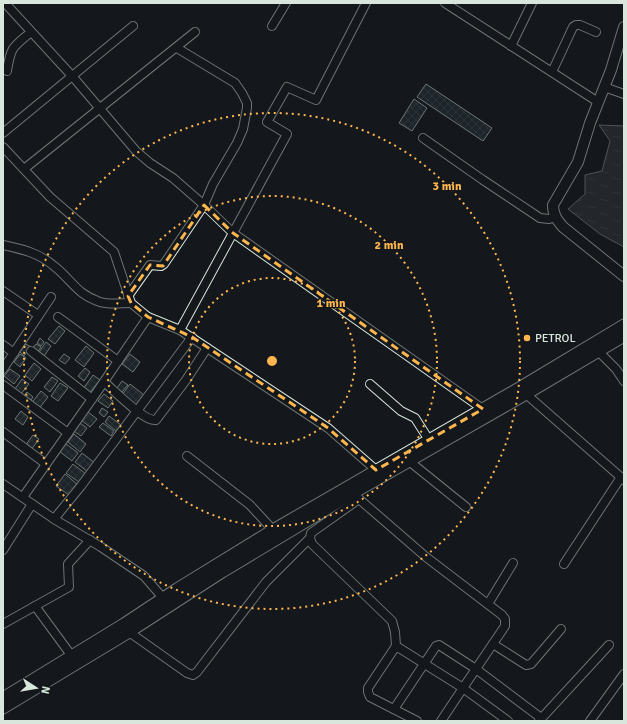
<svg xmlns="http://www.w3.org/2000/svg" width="627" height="724" viewBox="0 0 627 724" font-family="Signika,sans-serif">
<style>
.water{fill:url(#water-ripples);stroke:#939e99}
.building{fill:url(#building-cross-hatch);stroke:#d8e6dc}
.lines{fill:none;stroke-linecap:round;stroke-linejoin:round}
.minor-casing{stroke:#d8e6dc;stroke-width:10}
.major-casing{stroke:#d8e6dc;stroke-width:12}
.highway-casing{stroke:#d8e6dc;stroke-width:13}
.minor{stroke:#14181c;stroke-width:8}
.major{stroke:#14181c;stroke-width:10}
.highway{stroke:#14181c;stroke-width:11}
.marked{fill:none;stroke:#ffb74d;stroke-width:3;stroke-dasharray:8 5;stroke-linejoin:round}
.ring{fill:none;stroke:#ffb74d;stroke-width:2;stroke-dasharray:2 4}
.poi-dot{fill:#ffb74d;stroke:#14181c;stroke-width:1.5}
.labels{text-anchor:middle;stroke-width:3;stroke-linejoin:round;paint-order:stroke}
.poi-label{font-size:12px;fill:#d8e6dc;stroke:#14181c;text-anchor:start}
.centre{fill:#ffb74d;stroke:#14181c;stroke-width:2}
.ring-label{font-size:12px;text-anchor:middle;font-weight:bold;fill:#ffb74d;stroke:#14181c;stroke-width:3;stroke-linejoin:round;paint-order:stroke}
</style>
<defs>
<pattern id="water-ripples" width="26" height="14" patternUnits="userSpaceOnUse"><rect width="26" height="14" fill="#363b3e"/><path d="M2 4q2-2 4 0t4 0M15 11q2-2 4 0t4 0" fill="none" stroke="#525759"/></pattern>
<pattern id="building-cross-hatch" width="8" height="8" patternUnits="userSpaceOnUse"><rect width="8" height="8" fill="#2c363c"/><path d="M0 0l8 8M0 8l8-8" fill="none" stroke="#4a5358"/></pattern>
</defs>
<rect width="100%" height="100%" fill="#14181c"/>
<!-- water -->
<polygon class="water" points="599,125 624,126 624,247 600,234 568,209 585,194 585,175 602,171 610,141"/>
<!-- building -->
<g class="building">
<polygon points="426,84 492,128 483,141 417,97"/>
<polygon points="414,99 427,108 412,131 399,123"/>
<polygon points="59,326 65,331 55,344 48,339"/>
<polygon points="40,338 44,342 41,346 37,343"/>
<polygon points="46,342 51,346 42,359 37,355"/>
<polygon points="26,344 31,347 24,356 20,352"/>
<polygon points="36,344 41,347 36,354 31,350"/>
<polygon points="86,346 94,353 84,367 75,360"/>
<polygon points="20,354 26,358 20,367 14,362"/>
<polygon points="64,354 70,358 65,364 59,360"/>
<polygon points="130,354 140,362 133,372 122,364"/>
<polygon points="34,363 41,369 32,381 25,375"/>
<polygon points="85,368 90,372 84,381 78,376"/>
<polygon points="10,369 20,376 14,384 4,376"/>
<polygon points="93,375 100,380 89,394 83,389"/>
<polygon points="52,377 58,381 50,392 44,387"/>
<polygon points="22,379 29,384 21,394 15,389"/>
<polygon points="122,381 128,385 122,392 117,388"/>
<polygon points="60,383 68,388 58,401 51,396"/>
<polygon points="130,384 144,395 136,406 122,395"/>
<polygon points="41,391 48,397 38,410 30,405"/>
<polygon points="27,392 33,397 29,403 22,398"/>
<polygon points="104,394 113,401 108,408 98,401"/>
<polygon points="102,408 108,412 104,417 99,413"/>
<polygon points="21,411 28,417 23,425 15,419"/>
<polygon points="88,412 97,419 90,427 81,420"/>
<polygon points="109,416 121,425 116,431 105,422"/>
<polygon points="80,423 87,428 81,436 74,431"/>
<polygon points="103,423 114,431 111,436 99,427"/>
<polygon points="74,434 86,444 80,452 68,442"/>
<polygon points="33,435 39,439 31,450 25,446"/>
<polygon points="65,443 78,453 72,461 59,451"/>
<polygon points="82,453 95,463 88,472 75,462"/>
<polygon points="73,464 86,474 79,482 66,473"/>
<polygon points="65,474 77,484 69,495 56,486"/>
</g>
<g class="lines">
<!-- minor casing -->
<g class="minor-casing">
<g id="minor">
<polyline points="5,3 73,77 136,151 150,163 173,178 204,205 233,233 487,412"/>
<polyline points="445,3 598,102"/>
<polyline points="272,26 286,3"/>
<polyline points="511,46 532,3"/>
<path d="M7 71C11 46 13 47 31 32"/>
<polyline points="552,72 573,27 576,25 580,25 596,32"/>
<polyline points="604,87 624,94"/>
<polyline points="3,133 133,26"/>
<polyline points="423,138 483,180 540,218 549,219 555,217"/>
<polyline points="3,147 50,197 114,252 131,303 148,317"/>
<polyline points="24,169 195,32"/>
<path d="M3 245C22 249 39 253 54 266 72 280 76 294 100 302 109 305 121 303 131 303"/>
<polyline points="3,291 38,315"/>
<polyline points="128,296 150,265 161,266 164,264 204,205 213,184 237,143 243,129 247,108 247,103 242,93 235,83 177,48"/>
<polyline points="58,317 118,361"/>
<polyline points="180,330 287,134 267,122 287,87 316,100 366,3"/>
<polyline points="3,345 14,353"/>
<polyline points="31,351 92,399"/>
<polyline points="598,351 616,369 624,381"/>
<polyline points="3,369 51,297"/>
<path d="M104 382C114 390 144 422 156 420L186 380 207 348"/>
<polyline points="370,384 401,411 415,418 429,440"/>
<polyline points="3,385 68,433"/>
<polyline points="526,394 624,480"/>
<polyline points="3,432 46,464"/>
<polyline points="187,456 250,505 273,530"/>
<polyline points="409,461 466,507"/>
<polyline points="3,484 54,519 101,547 144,576 163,598"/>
<polyline points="352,489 359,499 426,557 502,615 505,619 505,626 463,688 508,721"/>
<polyline points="23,497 99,389 148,317 180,330 328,428 376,470"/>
<polyline points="359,499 311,533 310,538 312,544 392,621 395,632 396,646 463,688 441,721"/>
<polyline points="54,519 81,486 192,337"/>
<polyline points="3,550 32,504"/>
<polyline points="564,564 621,477"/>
<polyline points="488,604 513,563"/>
<polyline points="35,606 71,655"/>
<polyline points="3,624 69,587 68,564 90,540"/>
<polyline points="129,632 187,673 193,675 197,672 266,582 310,538"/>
<polyline points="493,644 526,665 531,664 561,629"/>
<polyline points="396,646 368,688 368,692 370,697 417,721"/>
<polyline points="394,709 436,646 439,645 476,669 541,718"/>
<polyline points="539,721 609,645"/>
<polyline points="590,721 624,674"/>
</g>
</g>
<!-- major casing -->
<g class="major-casing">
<path id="major" d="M624 27 611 70 590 123 578 162 553 205C553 215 557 220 563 227L624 276"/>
</g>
<!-- highway casing -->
<g class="highway-casing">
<g id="highway">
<polyline points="3,698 124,624 177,589 273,530 521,387 624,325"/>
<polyline points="3,708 129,632 222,572 355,492 526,394 624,336"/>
</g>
</g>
<!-- minor -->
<use href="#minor" class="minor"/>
<!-- major -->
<use href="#major" class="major"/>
<!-- highway -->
<use href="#highway" class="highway"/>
</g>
<!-- marked area -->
<path d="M0 0H627V724H0ZM204 205 233 233 483 409 376 470 328 428 192 337 148 317 131 303 128 296 150 265 163 266Z" fill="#14181c" fill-opacity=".55" fill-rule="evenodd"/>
<path class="marked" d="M204 205 233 233 483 409 376 470 328 428 192 337 148 317 131 303 128 296 150 265 163 266Z"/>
<!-- distance rings -->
<g class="ring">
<circle cx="272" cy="361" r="83"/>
<circle cx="272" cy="361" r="165"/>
<circle cx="272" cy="361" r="248"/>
</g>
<!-- markers -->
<circle class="poi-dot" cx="527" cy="338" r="4"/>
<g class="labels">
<!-- poi labels -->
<g class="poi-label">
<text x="535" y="342">PETROL</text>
</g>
</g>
<circle cx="272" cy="361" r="6" class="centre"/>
<g class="ring-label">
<text x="447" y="190">3 min</text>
<text x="389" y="249">2 min</text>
<text x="331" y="307">1 min</text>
</g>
<!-- border -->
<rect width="627" height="724" fill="none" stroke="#d8e6dc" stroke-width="8"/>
<!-- north arrow -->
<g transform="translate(36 688) rotate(102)" stroke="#14181c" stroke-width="3" paint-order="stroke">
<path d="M0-3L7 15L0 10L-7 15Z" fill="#d8e6dc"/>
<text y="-6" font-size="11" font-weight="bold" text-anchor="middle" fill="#d8e6dc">N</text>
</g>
</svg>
